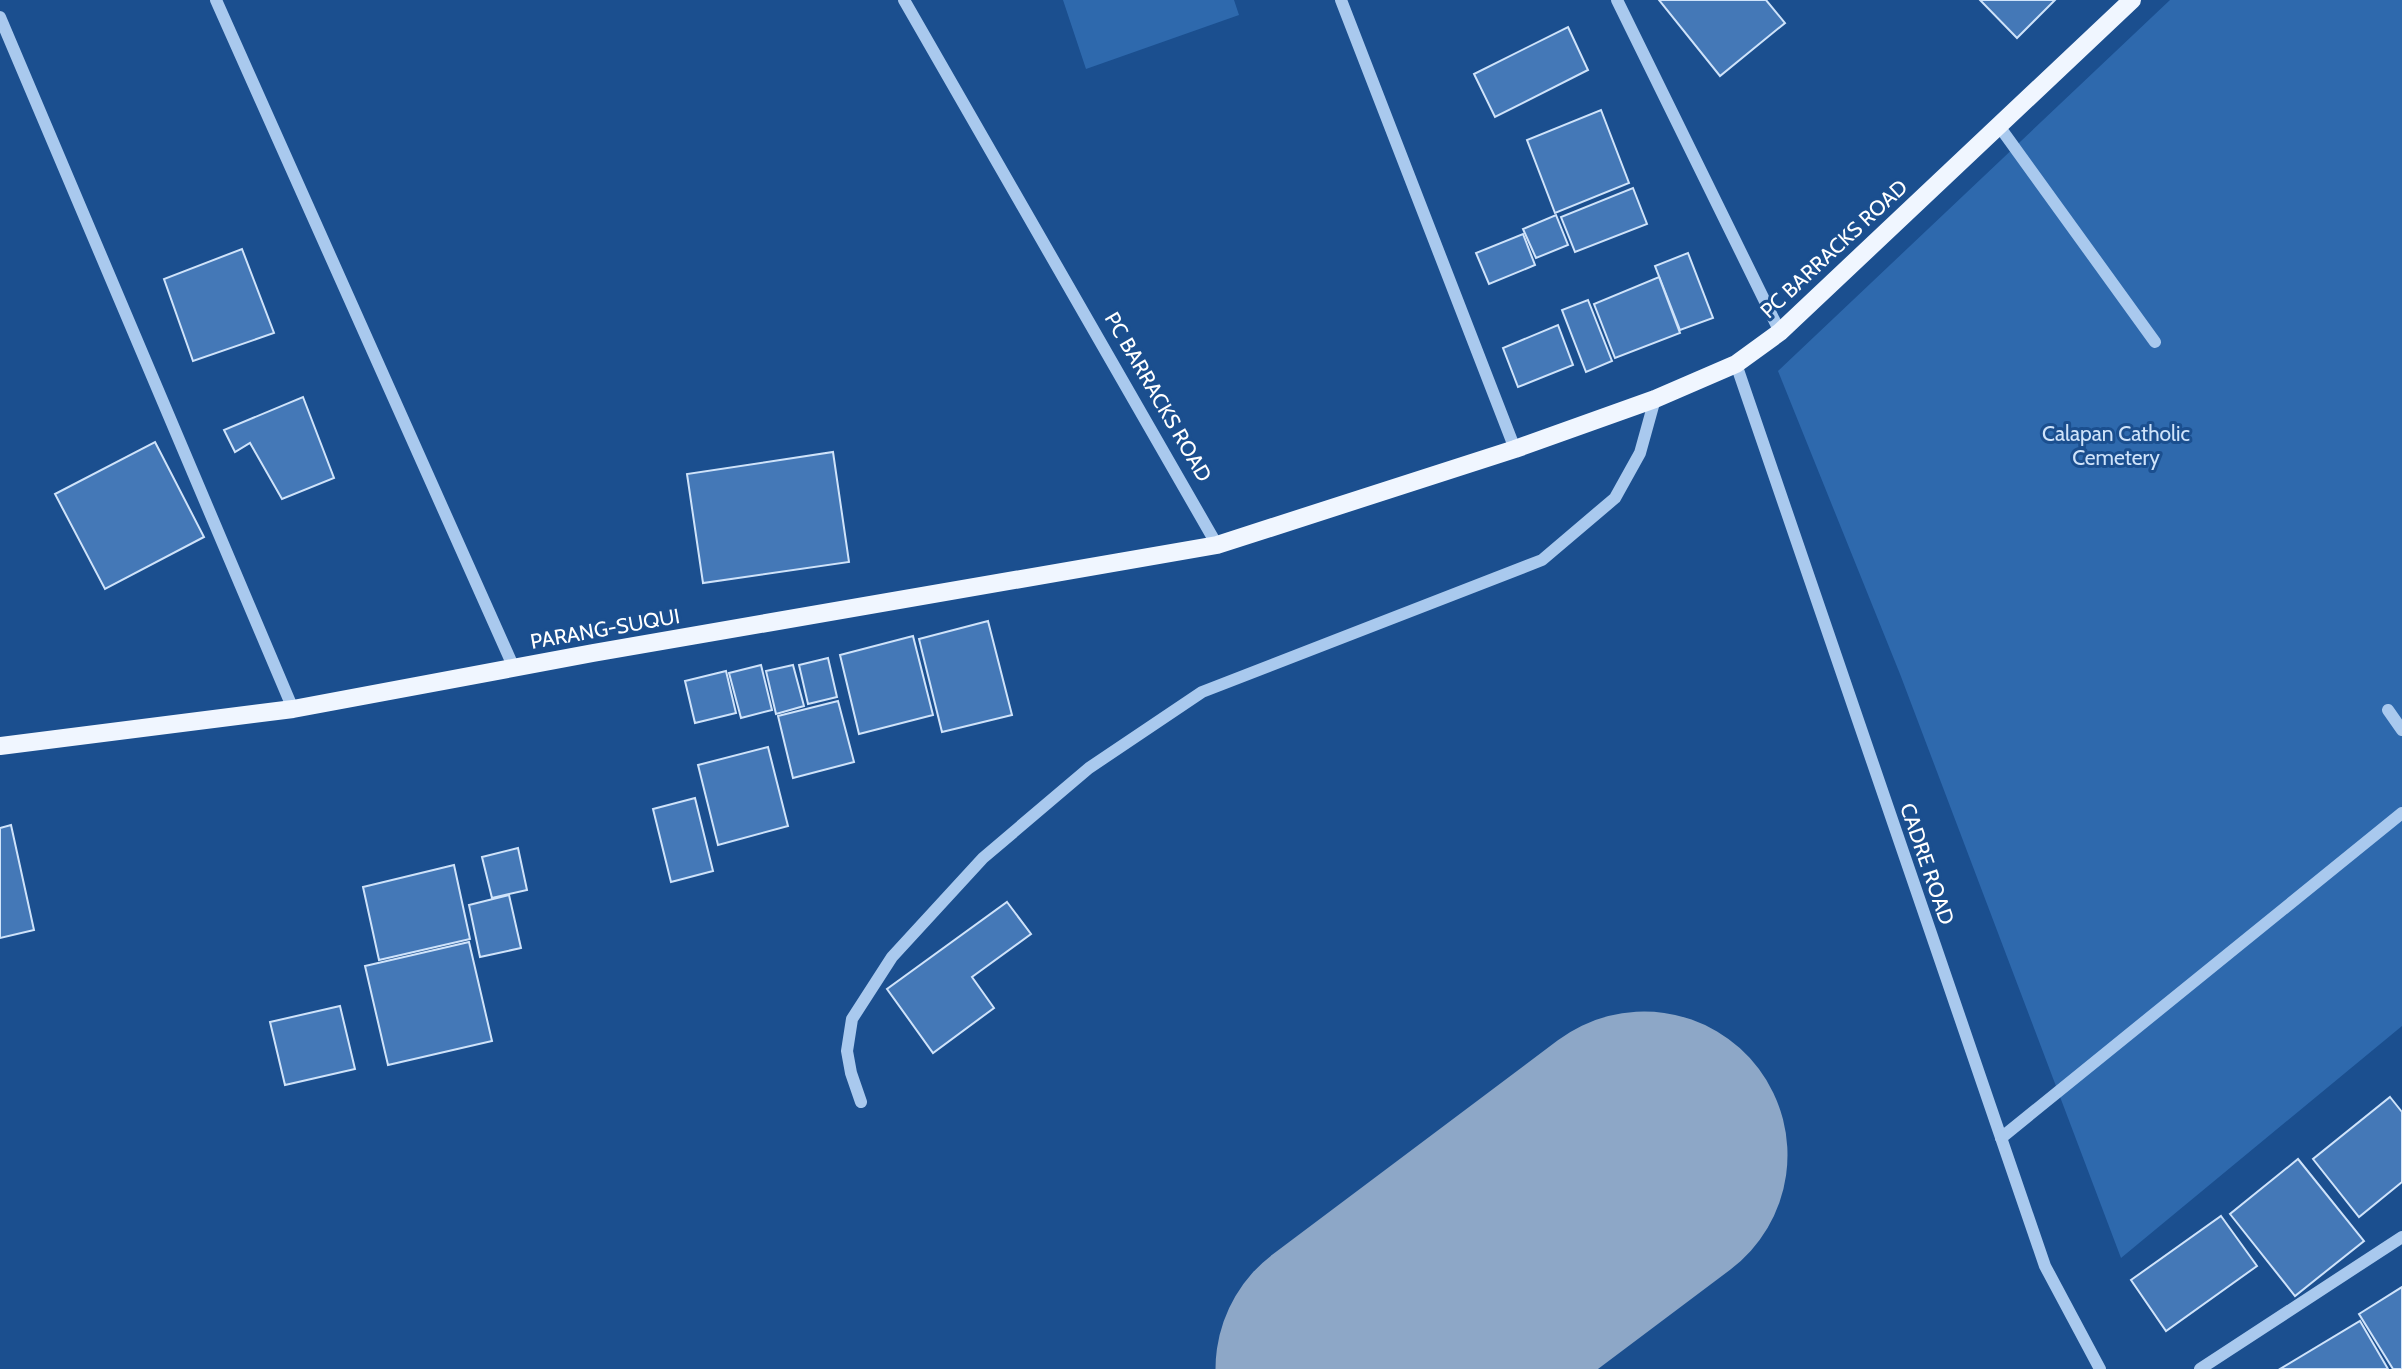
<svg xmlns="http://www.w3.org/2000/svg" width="2402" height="1369" viewBox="0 0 2402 1369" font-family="Cabin,sans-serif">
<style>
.green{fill:#2e69ad}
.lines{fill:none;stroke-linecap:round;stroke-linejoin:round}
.runway{stroke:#8da7c7;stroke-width:287}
.building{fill:#4478b7;stroke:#cfe3fa;stroke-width:2}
.minor{stroke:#a9c9ee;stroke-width:12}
.major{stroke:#f0f6ff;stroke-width:18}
.labels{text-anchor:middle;stroke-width:6;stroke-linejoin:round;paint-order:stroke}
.street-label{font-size:21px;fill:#fff;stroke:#1b4f8f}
.park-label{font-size:21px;fill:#cfe3fa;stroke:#1b4f8f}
</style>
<rect width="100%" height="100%" fill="#1b4f8f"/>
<!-- green -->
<g class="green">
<polygon points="1063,0 1234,0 1239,15 1086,69"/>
<polygon points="2170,0 2402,0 2402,1026 2121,1258 1900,674 1778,371"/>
</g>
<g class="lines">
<!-- runway -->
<polyline class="runway" points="1359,1369 1644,1155"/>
</g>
<!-- building -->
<g class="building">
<polygon points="1659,0 1766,0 1785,23 1720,76"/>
<polygon points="1980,0 2055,0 2017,38"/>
<polygon points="1568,27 1588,70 1495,117 1474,74"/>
<polygon points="1601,110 1629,183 1555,213 1527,140"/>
<polygon points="1633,188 1647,224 1575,252 1561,217"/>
<polygon points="1556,215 1568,245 1536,258 1523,229"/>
<polygon points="1523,234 1535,265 1489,284 1476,253"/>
<polygon points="242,249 274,333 193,361 164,279"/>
<polygon points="1688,253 1713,318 1680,330 1655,266"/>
<polygon points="1659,277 1680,333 1615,358 1594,304"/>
<polygon points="1588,300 1612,361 1586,372 1562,310"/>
<polygon points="1558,325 1573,365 1518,387 1503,348"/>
<polygon points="303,397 334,478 282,499 250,443 235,452 224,430"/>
<polygon points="155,442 204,537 105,589 55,494"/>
<polygon points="833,452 849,562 703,583 687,474"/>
<polygon points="988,621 1012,715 942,732 919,639"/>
<polygon points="913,636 933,715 859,734 840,655"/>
<polygon points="828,658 837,697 808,704 799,665"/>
<polygon points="761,665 772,710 741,718 729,673"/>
<polygon points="793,665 804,706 776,714 766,671"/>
<polygon points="726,671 736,713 695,723 685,681"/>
<polygon points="838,701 854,762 793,778 778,716"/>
<polygon points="768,747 788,826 718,845 698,765"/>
<polygon points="695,798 713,871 671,882 653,809"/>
<polygon points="11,825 34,930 0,938 0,828"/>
<polygon points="518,848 527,890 492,898 482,857"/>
<polygon points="454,865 470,939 379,960 363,887"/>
<polygon points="509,895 521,948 480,957 469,905"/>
<polygon points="1007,902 1031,934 972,977 994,1008 933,1053 887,989"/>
<polygon points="469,942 492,1041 388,1065 365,966"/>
<polygon points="340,1006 355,1069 285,1085 270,1022"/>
<polygon points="2390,1097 2402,1112 2402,1182 2359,1217 2313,1159"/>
<polygon points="2298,1159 2364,1241 2295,1296 2230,1214"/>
<polygon points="2221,1216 2257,1266 2166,1331 2131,1280"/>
<polygon points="2402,1287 2402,1369 2393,1369 2359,1314"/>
<polygon points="2360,1321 2388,1369 2280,1369"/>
</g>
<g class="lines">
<!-- minor -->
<g class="minor">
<polyline points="216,0 514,668"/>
<polyline points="904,0 1217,545"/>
<polyline points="1341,0 1515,449"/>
<polyline points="1617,0 1780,332"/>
<polyline points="0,17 293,709"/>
<polyline points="1999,126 2155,342"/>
<polyline points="1736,364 2045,1266 2100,1369"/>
<polyline points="2388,710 2402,730"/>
<polyline points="861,1102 851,1073 847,1051 852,1019 892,957 983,858 1089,768 1202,692 1542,560 1615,498 1640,453 1655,399"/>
<polyline points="2001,1138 2402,813"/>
<polyline points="2200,1369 2402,1237"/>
</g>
<!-- major -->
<polyline class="major" points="0,746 293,709 593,653 1217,545 1515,449 1655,399 1736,364 1780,332 2132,0"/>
</g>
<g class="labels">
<!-- street labels -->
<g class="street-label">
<text transform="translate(1834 249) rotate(-43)" y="7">PC BARRACKS ROAD</text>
<text transform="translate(1158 397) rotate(60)" y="7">PC BARRACKS ROAD</text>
<text transform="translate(605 629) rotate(-10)" y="7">PARANG-SUQUI</text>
<text transform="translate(1927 864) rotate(71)" y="7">CADRE ROAD</text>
</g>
<!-- park labels -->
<g class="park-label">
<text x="2116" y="441">Calapan Catholic<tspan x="2116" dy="24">Cemetery</tspan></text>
</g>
</g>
</svg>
